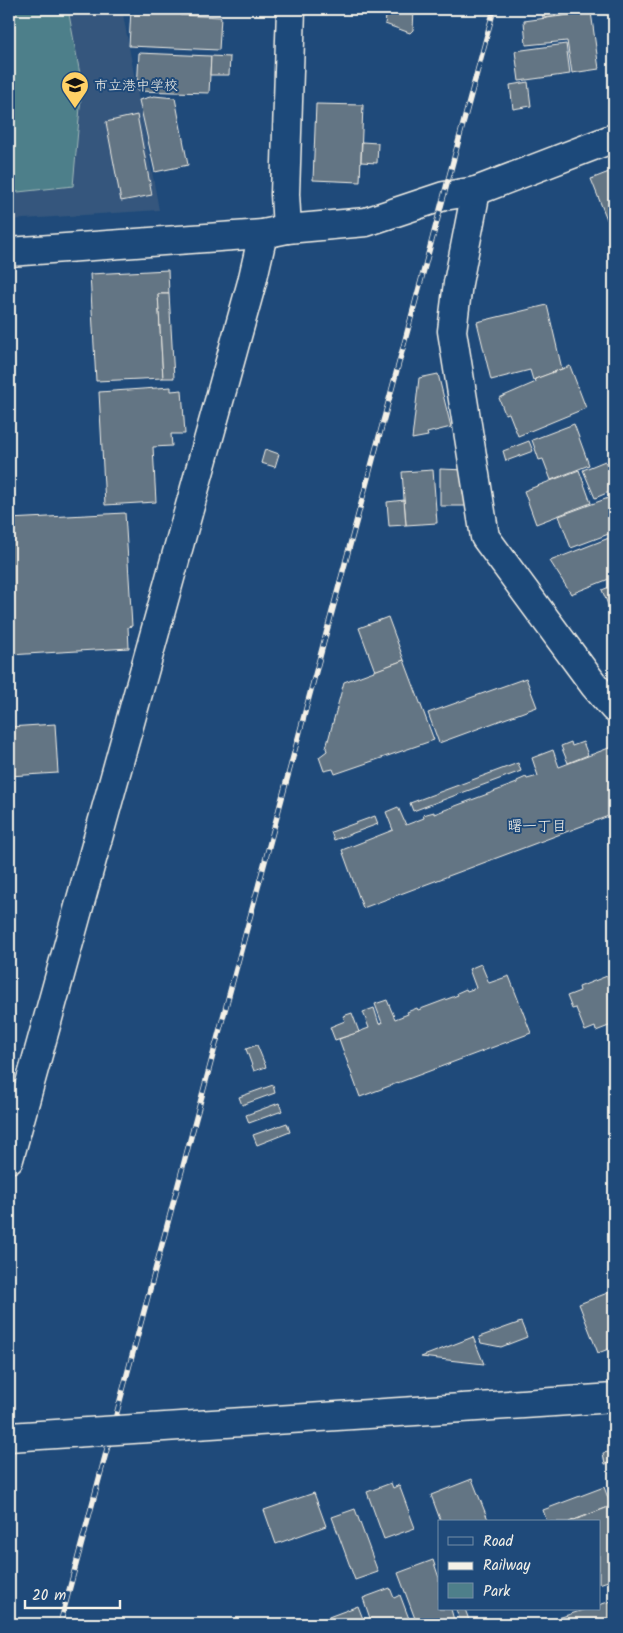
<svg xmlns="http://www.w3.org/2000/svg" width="623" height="1633" viewBox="0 0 623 1633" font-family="Kalam,'Klee One',sans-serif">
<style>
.built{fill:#34577d}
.green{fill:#4e7f8a;stroke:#a1b8b9}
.building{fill:#647584;stroke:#f4f1e8}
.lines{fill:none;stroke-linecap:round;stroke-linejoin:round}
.minor-casing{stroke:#f4f1e8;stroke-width:31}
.minor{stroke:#1f4a7a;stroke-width:28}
.rail-casing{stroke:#f4f1e8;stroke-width:5.5}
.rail{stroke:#1f4a7a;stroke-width:4;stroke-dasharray:11;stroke-linecap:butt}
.minor-bridge-casing{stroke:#f4f1e8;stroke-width:31;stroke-linecap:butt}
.minor-bridge{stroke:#1f4a7a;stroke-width:28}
.labels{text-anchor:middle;stroke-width:4;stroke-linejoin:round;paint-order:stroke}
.poi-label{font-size:14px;fill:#f4f1e8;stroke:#1f4a7a;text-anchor:start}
.neighbourhood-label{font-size:15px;fill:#f4f1e8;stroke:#1f4a7a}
</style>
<rect width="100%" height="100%" fill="#1f4a7a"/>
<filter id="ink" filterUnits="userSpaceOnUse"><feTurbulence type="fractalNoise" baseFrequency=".02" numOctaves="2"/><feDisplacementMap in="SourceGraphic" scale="10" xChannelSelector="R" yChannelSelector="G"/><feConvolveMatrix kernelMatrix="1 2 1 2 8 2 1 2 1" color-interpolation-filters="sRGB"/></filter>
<g filter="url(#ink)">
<!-- built -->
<polygon class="built" points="9,9 122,9 159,210 9,220"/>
<!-- green -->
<polygon class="green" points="9,9 68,9 82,85 73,186 9,193"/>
<!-- building -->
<g class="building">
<polygon points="131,9 163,9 180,11 180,15 221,17 219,50 129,46"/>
<polygon points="387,9 414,9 413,30 410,33 385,24"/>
<polygon points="542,9 591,9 591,12 543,18"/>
<polygon points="591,12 599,69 572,73 567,41 526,45 524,21"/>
<polygon points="566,44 570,74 519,81 515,51"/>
<polygon points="139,53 211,56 209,93 137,91"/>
<polygon points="211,56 230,57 229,75 210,75"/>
<polygon points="528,82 531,106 513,109 510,85"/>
<polygon points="154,96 175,98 188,165 155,172 139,100"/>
<polygon points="316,104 363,105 360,182 313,180"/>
<polygon points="137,115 152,195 121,201 106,122"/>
<polygon points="362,142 378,143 377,163 361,162"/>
<polygon points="614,170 614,237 591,179"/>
<polygon points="168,270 169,294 158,294 163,378 96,381 90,274"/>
<polygon points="158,294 169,294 174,378 163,378"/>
<polygon points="547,305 562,369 533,380 530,370 491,380 477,322"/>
<polygon points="570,366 586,408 518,436 509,413 505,414 499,398 536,382 535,379"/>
<polygon points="438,374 451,427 427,433 428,436 412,439 419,378"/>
<polygon points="171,387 171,391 182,390 185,434 171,434 172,446 153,447 156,502 105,505 99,392"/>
<polygon points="574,424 589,465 551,480 543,459 539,460 532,440"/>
<polygon points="529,441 533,451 506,461 503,451"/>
<polygon points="265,449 279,454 275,467 261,463"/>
<polygon points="605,461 614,483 614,490 595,498 583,470"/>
<polygon points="440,469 467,470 468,506 440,506"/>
<polygon points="433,470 437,523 406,525 402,472"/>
<polygon points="579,470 591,503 536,524 524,491"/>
<polygon points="611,497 614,506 614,532 571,548 559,516"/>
<polygon points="404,500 406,525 389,526 387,502"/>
<polygon points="125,513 132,626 128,627 129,648 9,655 9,519"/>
<polygon points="614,536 614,577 571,594 550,561"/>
<polygon points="614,585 614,619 602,590"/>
<polygon points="388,617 404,660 375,671 359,628"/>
<polygon points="404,660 434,740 335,774 333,769 324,771 319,757 327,751 326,748 344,682"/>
<polygon points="526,678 537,707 439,743 428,713"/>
<polygon points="55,724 58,773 9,776 9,727"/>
<polygon points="571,742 572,746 583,742 588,755 568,763 561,746"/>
<polygon points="614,746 614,814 363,908 342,850 393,830 386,812 398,807 406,825 424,818 423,815 434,812 434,814 517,783 517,781 526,777 527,779 538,776 532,758 553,750 559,767"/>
<polygon points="518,763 521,771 413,811 410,803"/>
<polygon points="375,816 378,824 334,840 331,832"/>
<polygon points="481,964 489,983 509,976 531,1033 360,1097 339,1039 369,1028 363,1012 374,1008 379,1024 382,1023 375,1004 387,1000 395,1019 408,1014 407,1012 417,1008 418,1010 458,995 457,993 466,989 467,991 476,988 469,969"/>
<polygon points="607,976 609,980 614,978 614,1024 596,1031 595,1027 585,1031 576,1008 572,1009 567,996 580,991 579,987"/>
<polygon points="352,1013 359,1032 335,1040 330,1027 345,1021 343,1016"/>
<polygon points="257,1045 266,1067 254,1071 246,1049"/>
<polygon points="273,1085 275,1093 242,1105 239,1097"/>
<polygon points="279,1103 282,1111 249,1123 246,1115"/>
<polygon points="287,1123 290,1132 257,1145 253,1135"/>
<polygon points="610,1292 611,1296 614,1294 614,1347 598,1353 579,1304"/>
<polygon points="521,1322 527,1337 501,1347 481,1343 479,1337"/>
<polygon points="473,1337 484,1364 421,1357"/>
<polygon points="614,1451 614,1463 605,1464 603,1453"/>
<polygon points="472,1479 489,1522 441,1522 431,1495"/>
<polygon points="391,1483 393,1488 399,1485 415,1528 384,1539 367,1492"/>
<polygon points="604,1487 611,1506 569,1522 547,1522 543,1510"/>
<polygon points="314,1493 326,1526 276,1544 264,1510"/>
<polygon points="614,1505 614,1579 599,1584 599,1522 569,1522"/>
<polygon points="355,1509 378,1572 355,1580 332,1517"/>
<polygon points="433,1560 439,1578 439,1609 451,1609 455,1624 417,1624 398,1573"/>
<polygon points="390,1588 394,1598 400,1595 411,1624 372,1624 363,1598"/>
<polygon points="614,1600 614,1624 540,1624 586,1609 599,1609 599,1605"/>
<polygon points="358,1606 365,1624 310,1624"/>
<polygon points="456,1609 465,1609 469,1620 461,1623"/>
<polygon points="100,1618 125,1624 99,1624"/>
</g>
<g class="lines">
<!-- minor casing -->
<g class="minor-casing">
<g id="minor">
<polyline points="476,191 458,283 452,331 485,537 594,685 614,708"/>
<polyline points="287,229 285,194 291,9"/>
<polyline points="9,252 263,234 287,229 366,222 444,196 476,191 614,138"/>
<polyline points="9,1159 252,282 263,234"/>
<polyline points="462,1408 614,1398"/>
</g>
</g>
<!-- minor -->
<use href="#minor" class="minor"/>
<!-- rail casing -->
<g class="rail-casing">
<polyline id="rail" points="60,1624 494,9"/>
</g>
<!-- rail -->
<use href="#rail" class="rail"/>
<!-- minor-bridge casing -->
<g class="minor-bridge-casing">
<polyline id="minor-bridge" points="9,1437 462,1408"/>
</g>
<!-- minor-bridge -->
<use href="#minor-bridge" class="minor-bridge"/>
</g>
</g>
<!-- icons -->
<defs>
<g id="school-pin" transform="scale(1.4375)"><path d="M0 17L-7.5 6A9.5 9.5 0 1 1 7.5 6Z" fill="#ffd166" stroke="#1f4a7a"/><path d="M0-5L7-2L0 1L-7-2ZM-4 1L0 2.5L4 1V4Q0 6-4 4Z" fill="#111"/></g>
</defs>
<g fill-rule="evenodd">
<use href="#school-pin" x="75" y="85"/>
</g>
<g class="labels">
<!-- poi labels -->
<g class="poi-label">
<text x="94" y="90">市立港中学校</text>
</g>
<!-- neighbourhood labels -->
<g class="neighbourhood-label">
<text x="537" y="831">曙一丁目</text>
</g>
</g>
<!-- margin -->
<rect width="623" height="1633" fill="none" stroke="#1f4a7a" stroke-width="30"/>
<rect x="15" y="15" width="593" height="1603" fill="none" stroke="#f4f1e8" stroke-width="2" filter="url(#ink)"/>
<!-- legend -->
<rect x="438" y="1520" width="162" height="90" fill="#1f4a7a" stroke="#748da6"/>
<rect x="448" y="1537" width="25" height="8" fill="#1f4a7a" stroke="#748da6"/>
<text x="483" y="1546" font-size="15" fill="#f4f1e8">Road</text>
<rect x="448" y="1562" width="25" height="8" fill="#f4f1e8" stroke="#748da6"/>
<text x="483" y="1570" font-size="15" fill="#f4f1e8">Railway</text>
<rect x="448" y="1583" width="25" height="15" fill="#4e7f8a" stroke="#748da6"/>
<text x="483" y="1596" font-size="15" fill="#f4f1e8">Park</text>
<!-- scale -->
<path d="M25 1600v8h95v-8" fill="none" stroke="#f4f1e8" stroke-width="2.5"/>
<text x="32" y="1600" font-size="15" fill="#f4f1e8" stroke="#1f4a7a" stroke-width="4" paint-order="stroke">20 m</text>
</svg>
